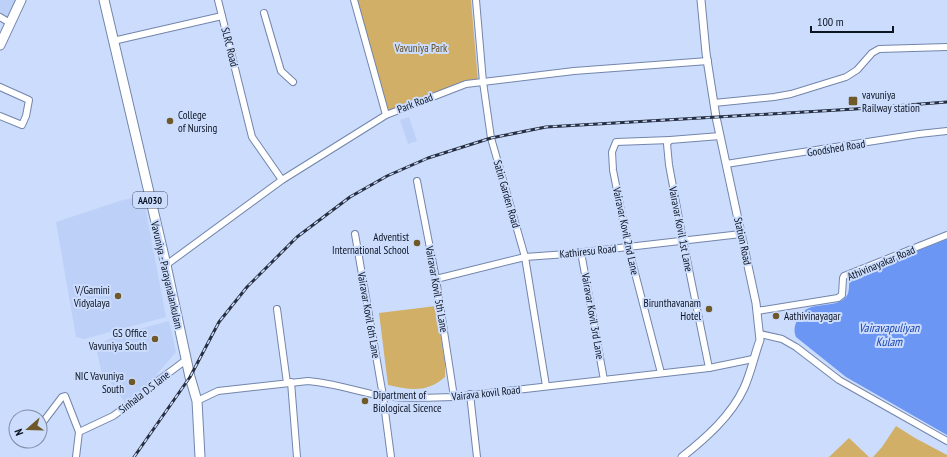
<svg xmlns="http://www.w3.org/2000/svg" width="947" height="457" viewBox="0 0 947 457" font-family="'PT Sans Narrow',sans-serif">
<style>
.built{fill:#bdd0f7}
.green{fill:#d2af67}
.water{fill:#6b96f4}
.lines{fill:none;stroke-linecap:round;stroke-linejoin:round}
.minor-casing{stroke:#7385ab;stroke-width:8}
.major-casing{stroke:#7385ab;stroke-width:9}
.highway-casing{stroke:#7385ab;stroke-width:11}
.minor{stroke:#fff;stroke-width:6}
.major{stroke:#fff;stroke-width:7}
.highway{stroke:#fff;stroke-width:9}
.rail-casing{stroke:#262e3f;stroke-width:3}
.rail{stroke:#cbdcfd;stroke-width:1.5;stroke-dasharray:4.5;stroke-linecap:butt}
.poi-dot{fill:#6f5928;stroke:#cbdcfd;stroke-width:1.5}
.labels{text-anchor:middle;stroke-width:4;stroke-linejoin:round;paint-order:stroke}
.shield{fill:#cbdcfd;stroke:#454f63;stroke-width:1}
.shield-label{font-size:10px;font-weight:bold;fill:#0c1321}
.street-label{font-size:11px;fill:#0c1321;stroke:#cbdcfd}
.park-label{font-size:11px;fill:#624c1d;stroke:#cbdcfd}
.poi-label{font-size:11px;fill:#0c1321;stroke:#cbdcfd;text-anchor:end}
.water-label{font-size:12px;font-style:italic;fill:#1c45b0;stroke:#cbdcfd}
</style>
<rect width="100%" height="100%" fill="#cbdcfd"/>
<!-- built -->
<g class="built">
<polygon points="0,0 18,0 10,18 0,13"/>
<polygon points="409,117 417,141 408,144 400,120"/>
<polygon points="143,196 166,317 84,339 76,337 56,222 123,200"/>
<polygon points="169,321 176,352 158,373 150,387 127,405 101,370 96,348 98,344 121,334"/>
</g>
<!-- green -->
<g class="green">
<polygon points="357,0 471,0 478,81 388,112"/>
<path d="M436 306 445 364V377C427 393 410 390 388 385L379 313Z"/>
<polygon points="896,426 915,438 947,455 947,457 873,457 882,447"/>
<polygon points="849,438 869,457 829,457"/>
</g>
<!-- water -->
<path class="water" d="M947 239V435L846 377 796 337C794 332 794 328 796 323 805 297 831 311 845 298 852 292 846 281 853 276Z"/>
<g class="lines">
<!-- minor casing -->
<g class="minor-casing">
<g id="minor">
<polyline points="218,0 222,16"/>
<polyline points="354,0 386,115"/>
<polyline points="476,0 483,82 491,138 525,257 546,386"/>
<polyline points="264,13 281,71 293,82"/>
<polyline points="0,17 10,23"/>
<polyline points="113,41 222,16 252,137 282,180"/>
<polyline points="0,87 29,100 26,116 22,125 0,116"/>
<polyline points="714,103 774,97 791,94 846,77 857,70 872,53 879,49 947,47"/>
<polyline points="726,164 919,134 947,131"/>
<polyline points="417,181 436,279 454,397"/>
<polyline points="355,234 383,396 391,457"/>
<polyline points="581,252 604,380"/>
<polyline points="166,265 282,180 386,115 466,84 574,71 708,61"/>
<polyline points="436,279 525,257 567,254 741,234"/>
<polyline points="277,309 287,383"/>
<polyline points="757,311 838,298 842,295 843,278 844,276 947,235"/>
<polyline points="760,334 782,339 796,347 839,380 947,441"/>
<polyline points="709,368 683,240 669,165 667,144 670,140 720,136"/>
<polyline points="661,373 628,246 613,170 612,152 616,142 670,140"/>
<polyline points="291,382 297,457"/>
<polyline points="470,394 477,457"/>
<path d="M197 401 218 391 308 381C334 383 358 392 383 396 407 399 431 398 454 397L709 368 753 359"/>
<polyline points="40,426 62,397 65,396 79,432"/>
<polyline points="76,457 79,432 113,416 141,396 151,386 186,360"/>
</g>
</g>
<!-- major casing -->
<g class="major-casing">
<path id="major" d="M682 457C706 438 731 416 744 388 751 373 754 356 760 340L756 303 716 117 706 53 701 0"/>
</g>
<!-- highway casing -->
<g class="highway-casing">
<g id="highway">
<polyline points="104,0 166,265 190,377 197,401 200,457"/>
<polyline points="0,45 21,0"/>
</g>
</g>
<!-- minor -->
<use href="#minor" class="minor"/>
<!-- major -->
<use href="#major" class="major"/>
<!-- highway -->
<use href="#highway" class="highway"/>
<!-- rail casing -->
<g class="rail-casing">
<polyline id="rail" points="134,457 190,377 219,322 247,287 297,237 350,197 387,176 428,158 491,138 546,127 855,109 947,102"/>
</g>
<!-- rail -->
<use href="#rail" class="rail"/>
</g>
<!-- markers -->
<g class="poi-dot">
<rect x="848" y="96" width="10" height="10" rx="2"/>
<circle cx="170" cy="121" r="4"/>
<circle cx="417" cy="243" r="4"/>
<circle cx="118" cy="296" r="4"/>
<circle cx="709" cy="309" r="4"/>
<circle cx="776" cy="316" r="4"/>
<circle cx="155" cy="339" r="4"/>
<circle cx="132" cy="382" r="4"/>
<circle cx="365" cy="401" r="4"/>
</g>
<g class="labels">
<!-- shield labels -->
<rect class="shield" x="133" y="192" width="34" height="16" rx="3"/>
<g class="shield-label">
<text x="150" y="204">AA030</text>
</g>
<!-- street labels -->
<g class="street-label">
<text transform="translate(230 47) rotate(76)" y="4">SLRC Road</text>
<text transform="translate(415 103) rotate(-21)" y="4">Park Road</text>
<text transform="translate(836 148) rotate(-9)" y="4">Goodshed Road</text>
<text transform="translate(507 194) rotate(74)" y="4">Satin Garden Road</text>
<text transform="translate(681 229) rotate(79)" y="4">Vairavar Kovil 1st Lane</text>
<text transform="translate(626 231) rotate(78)" y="4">Vairavar Kovil 2nd Lane</text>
<text transform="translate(743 241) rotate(78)" y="4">Station Road</text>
<text transform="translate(588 251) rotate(-6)" y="4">Kathiresu Road</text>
<text transform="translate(881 263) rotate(-23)" y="4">Athivinayakar Road</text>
<text transform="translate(167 275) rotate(77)" y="4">Vavuniya - Parayanalankulam</text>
<text transform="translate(437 289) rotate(80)" y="4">Vairavar Kovil 5th Lane</text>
<text transform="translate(369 315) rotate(80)" y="4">Vairavar Kovil 6th Lane</text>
<text transform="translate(593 316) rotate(80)" y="4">Vairavar Kovil 3rd Lane</text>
<text transform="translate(144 392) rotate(-38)" y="4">Sinhala D.S lane</text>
<text transform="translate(486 393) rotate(-6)" y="4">Vairava kovil Road</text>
</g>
<!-- park labels -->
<g class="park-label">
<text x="421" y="52">Vavuniya Park</text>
</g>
<!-- poi labels -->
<g class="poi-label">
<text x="862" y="99" text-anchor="start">vavuniya<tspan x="862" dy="13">Railway station</tspan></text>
<text x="178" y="119" text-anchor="start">College<tspan x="178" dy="13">of Nursing</tspan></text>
<text x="409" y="241">Adventist<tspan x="409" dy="13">International School</tspan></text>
<text x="110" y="294">V/Gamini<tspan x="110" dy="13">Vidyalaya</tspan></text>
<text x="701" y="307">Birunthavanam<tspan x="701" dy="13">Hotel</tspan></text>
<text x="784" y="320" text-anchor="start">Aathivinayagar</text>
<text x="147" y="337">GS Office<tspan x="147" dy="13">Vavuniya South</tspan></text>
<text x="124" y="380">NIC Vavuniya<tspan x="124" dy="13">South</tspan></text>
<text x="373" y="399" text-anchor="start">Dipartment of<tspan x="373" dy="13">Biological Sicence</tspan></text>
</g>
<!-- water labels -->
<g class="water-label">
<text x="889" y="332">Vairavapuliyan<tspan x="889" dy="14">Kulam</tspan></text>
</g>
</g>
<!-- north arrow -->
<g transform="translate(28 429) rotate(250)"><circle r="19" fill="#cbdcfd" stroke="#7f8ca5"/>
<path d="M0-3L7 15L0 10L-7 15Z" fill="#6f5928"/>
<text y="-6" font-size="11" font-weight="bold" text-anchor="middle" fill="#0c1321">N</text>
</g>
<!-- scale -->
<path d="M811 26v6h82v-6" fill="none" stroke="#0c1321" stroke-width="2"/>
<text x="817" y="26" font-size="12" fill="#0c1321" stroke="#cbdcfd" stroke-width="3" paint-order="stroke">100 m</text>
</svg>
